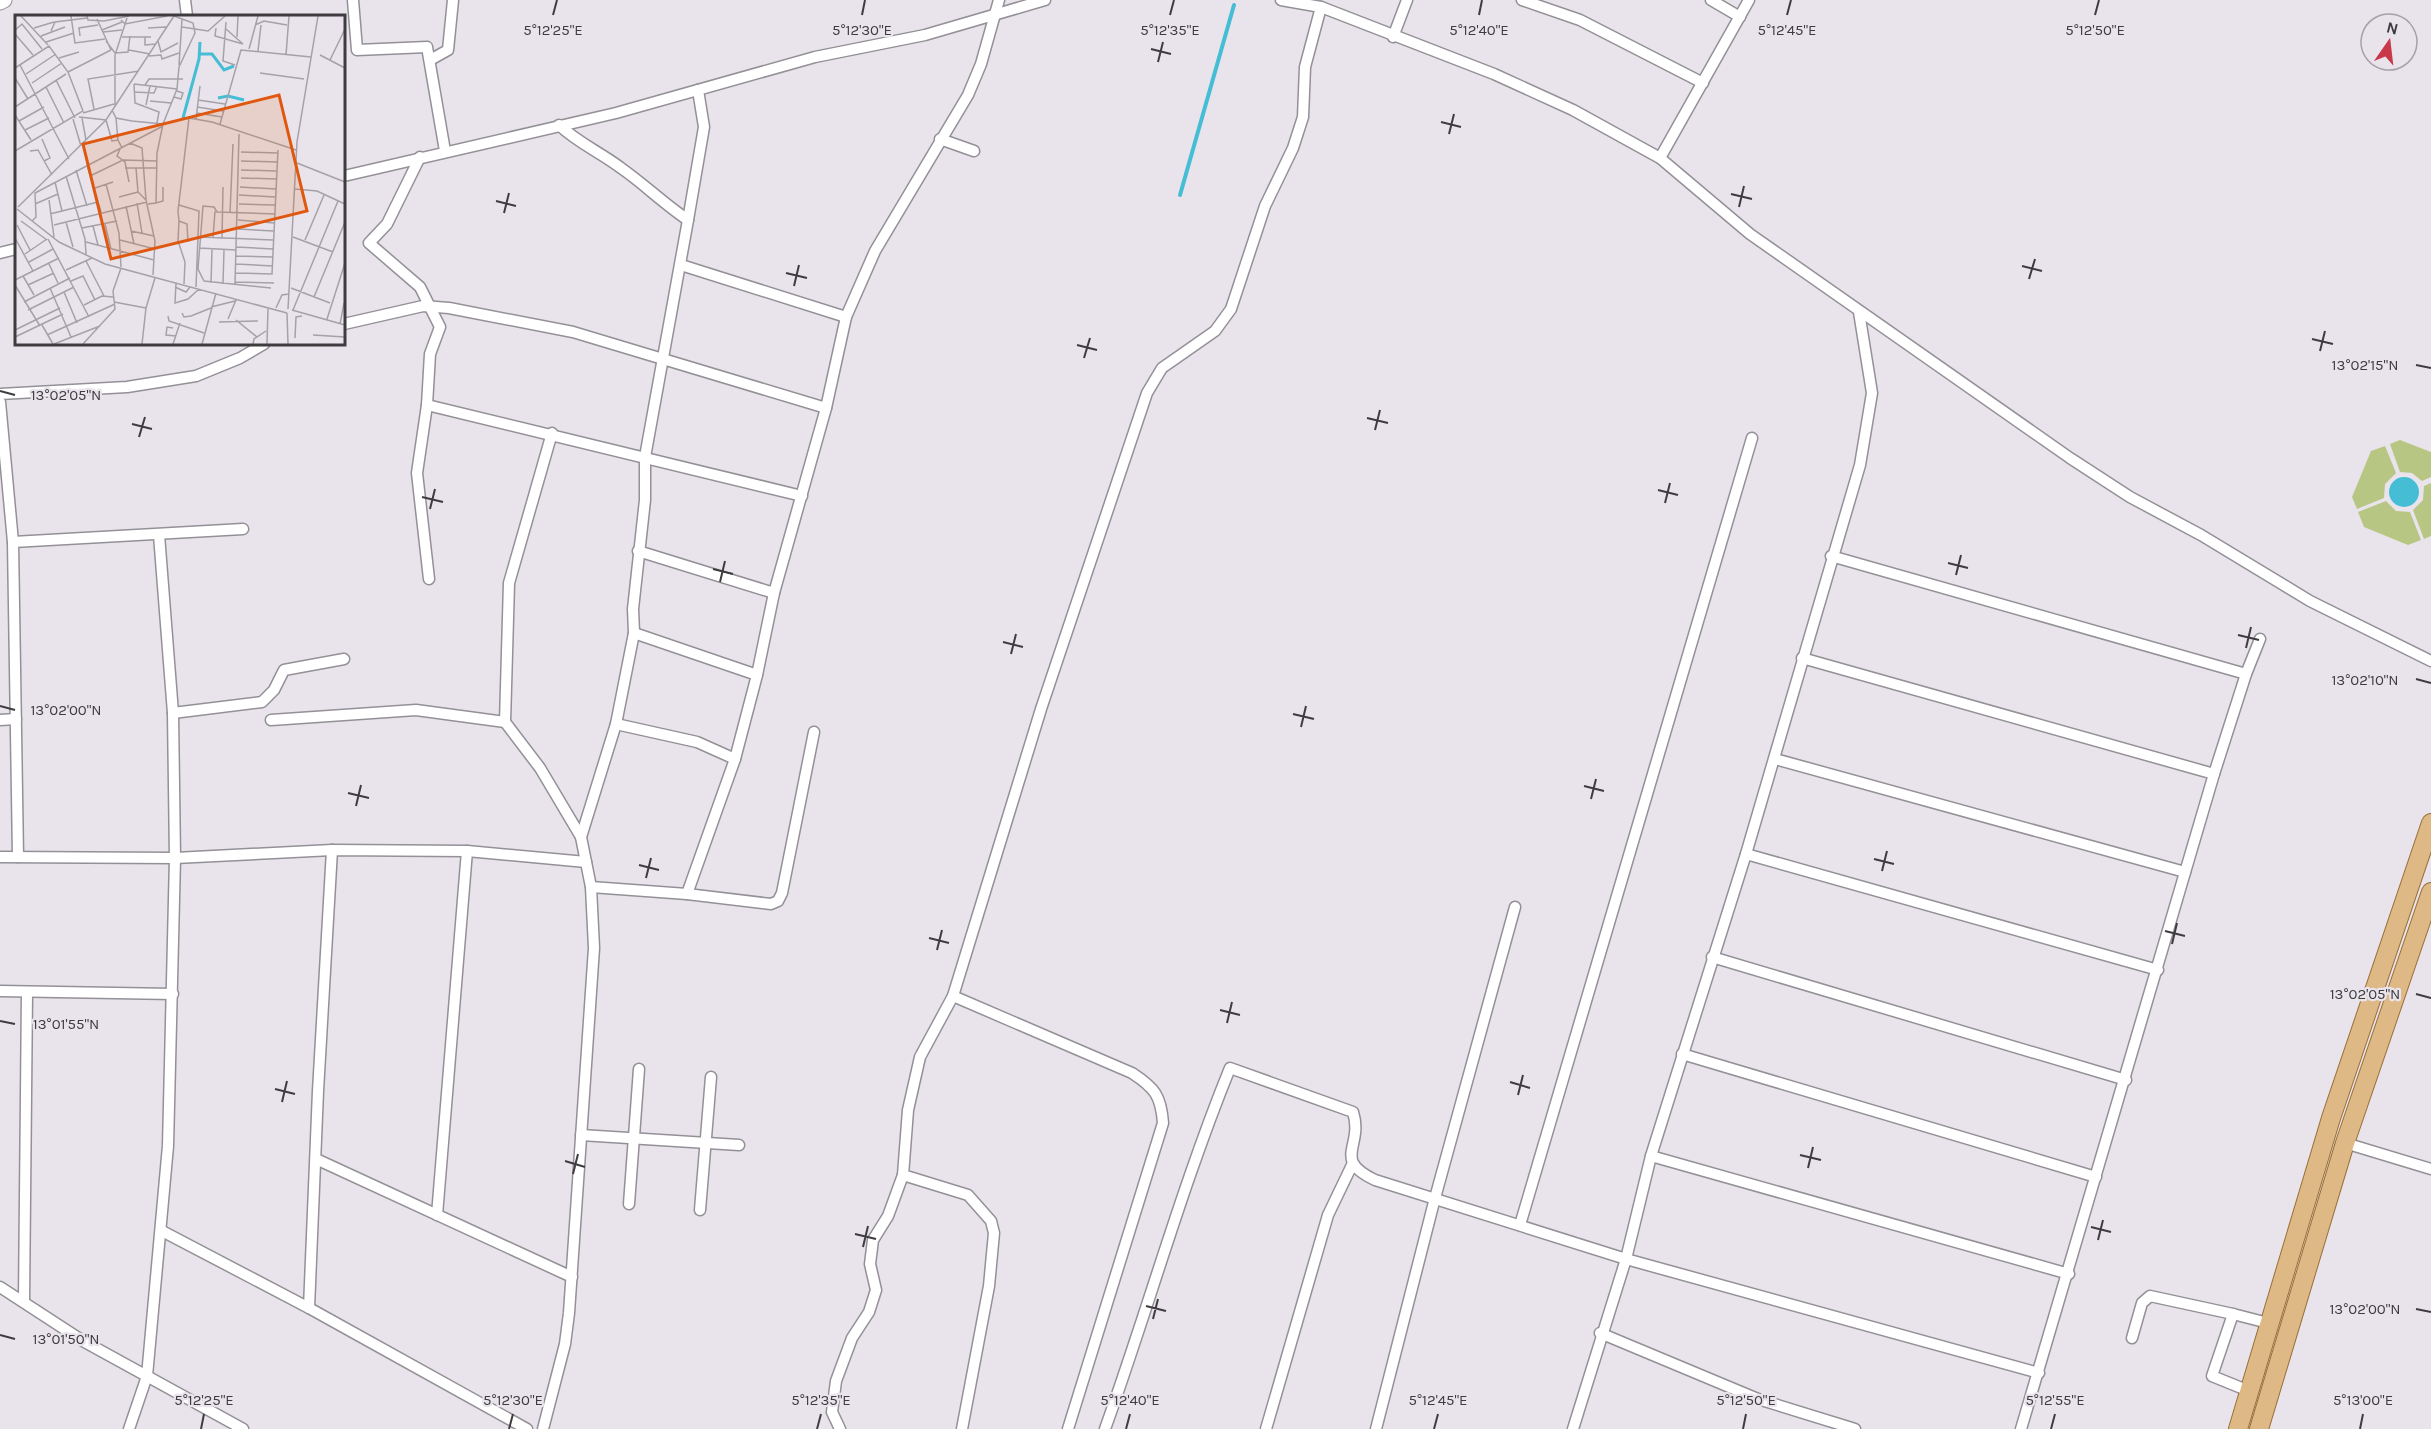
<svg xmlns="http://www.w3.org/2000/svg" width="2431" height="1429" viewBox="0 0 2431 1429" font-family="Karla,sans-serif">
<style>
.green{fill:#b7c683}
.water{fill:#45bdd4}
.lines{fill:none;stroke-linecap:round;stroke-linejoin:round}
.stream{stroke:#45bdd4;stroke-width:4}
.street-casing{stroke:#949097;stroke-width:13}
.secondary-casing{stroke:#949097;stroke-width:17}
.primary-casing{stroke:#986f38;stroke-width:20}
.street{stroke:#fff;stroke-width:10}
.secondary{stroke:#fff;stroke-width:15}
.primary{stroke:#deb985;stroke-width:18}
.ticks{fill:none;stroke:#3e3c3f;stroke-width:2}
.inset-river{fill:none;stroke:#45bdd4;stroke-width:3}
.inset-road{fill:none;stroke:#a5a1a7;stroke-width:1.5}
.view{fill:#e0580f;fill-opacity:0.15;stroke:#e0580f;stroke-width:3}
.inset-edge{fill:none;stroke:#3e3c3f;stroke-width:3}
.ticks-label{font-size:15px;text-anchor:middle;fill:#3e3c3f;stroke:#e9e4ec;stroke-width:4.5;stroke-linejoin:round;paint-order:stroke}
</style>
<rect width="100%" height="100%" fill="#e9e4ec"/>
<!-- green -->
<g class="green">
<polygon points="2400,440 2431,452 2431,477 2422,481 2412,473 2400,472 2390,444"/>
<polygon points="2385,446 2396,473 2385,484 2384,498 2357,509 2352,497 2371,451"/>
<polygon points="2431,483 2431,536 2424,539 2413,510 2423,500 2424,486"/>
<polygon points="2386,501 2396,511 2410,512 2421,540 2408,545 2364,527 2358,512"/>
</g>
<!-- water -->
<circle class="water" cx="2404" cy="492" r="15"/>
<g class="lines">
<!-- stream -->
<polyline class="stream" points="1180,195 1234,5"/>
<!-- street casing -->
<g class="street-casing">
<g id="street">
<polyline points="185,0 187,16"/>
<polyline points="353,0 357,50 427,47 445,151"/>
<polyline points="1281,0 1321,7 1494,74 1573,110 1660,158 1750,234 2070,458 2130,497 2201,535 2310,601 2431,661"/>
<polyline points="1522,0 1580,20 1703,83"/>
<polyline points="1711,0 1740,17"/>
<polyline points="1393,37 1407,0"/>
<polyline points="430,60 448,50 453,0"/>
<polyline points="940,139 974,151"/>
<polyline points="420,157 387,224 369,243 420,287 440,327 430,354 427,405 417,473 429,579"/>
<polyline points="1660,158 1749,0"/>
<polyline points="344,176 616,113 815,57 925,35 1045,0"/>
<polyline points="688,220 704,127 698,90"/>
<polyline points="0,253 16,249"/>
<polyline points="681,265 846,317"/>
<polyline points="344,324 423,306 449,308 573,332 826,408"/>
<polyline points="0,394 127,387 196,376 240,358 264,344"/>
<polyline points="0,402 13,542 18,857"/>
<polyline points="427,405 802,496"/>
<polyline points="552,433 509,583 505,722 540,768 581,837"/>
<polyline points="13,542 243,529"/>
<polyline points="638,551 774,593"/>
<polyline points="1831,556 2246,674"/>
<polyline points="634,633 757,675"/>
<polyline points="1802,658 2214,774"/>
<polyline points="173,713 262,702 274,690 284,670 344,659"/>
<polyline points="0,720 16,719"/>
<polyline points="271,720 416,710 505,722"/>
<polyline points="616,724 697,742 735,759"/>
<polyline points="1775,759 2185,872"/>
<polyline points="1746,854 2158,970"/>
<polyline points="0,857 175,858 332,850 467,851 586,862"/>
<polyline points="591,887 687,894 735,759 757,675 774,593 826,408 846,317 875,251 968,95 981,64 999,0"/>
<polyline points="687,894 771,904 778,901 782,893 814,732"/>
<polyline points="1712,957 2126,1080"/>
<polyline points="0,991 173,994"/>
<path d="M953 996 1132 1073C1155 1088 1161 1096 1163 1123L1068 1429"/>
<polyline points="1682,1054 2096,1177"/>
<polyline points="581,1135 739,1145"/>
<polyline points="2345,1143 2431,1169"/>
<polyline points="1651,1156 2069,1274"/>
<polyline points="316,1159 572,1277"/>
<polyline points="629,1204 639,1069"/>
<polyline points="700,1210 711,1077"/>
<polyline points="437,1215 467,851"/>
<polyline points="1520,1225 1752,438"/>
<polyline points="162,1231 309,1308 527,1429"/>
<polyline points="0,1287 83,1341 243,1429"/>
<polyline points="24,1300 27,992"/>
<polyline points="309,1308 318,1091 332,850"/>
<polyline points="1600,1333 1758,1399 1855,1429"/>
<polyline points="2132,1338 2142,1303 2150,1296 2233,1314"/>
<polyline points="2249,1391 2212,1376 2233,1314 2268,1323"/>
<polyline points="129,1429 147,1376 168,1146 175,858 173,713 159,535"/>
<path d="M543 1429 565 1344 569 1313 594 948 591 887 581 837 616 724 634 633 633 609 645 500V457L688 220C664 204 644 184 621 168 600 152 578 143 559 125"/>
<polyline points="840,1429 832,1412 836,1381 852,1338 869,1312 876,1290 870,1264 873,1240 888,1216 903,1175"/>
<polyline points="962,1429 989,1286 994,1233 991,1221 968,1195 903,1175 908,1110 920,1057 953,996 1041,709 1147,393 1162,368 1215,331 1231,309 1265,206 1293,148 1303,117 1305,67 1321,7"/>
<path d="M1105 1429C1148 1309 1182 1186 1230 1068L1353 1112C1364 1147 1331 1159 1375 1180L1626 1259 2039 1373"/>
<polyline points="1266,1429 1328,1215 1352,1165"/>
<polyline points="1376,1429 1435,1198 1515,907"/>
<polyline points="1573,1429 1626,1259 1651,1156 1746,854 1860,465 1872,393 1859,312"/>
<polyline points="2021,1429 2214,774 2246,674 2260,639"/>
</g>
</g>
<!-- secondary casing -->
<g class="secondary-casing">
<polyline id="secondary" points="0,2 4,0"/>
</g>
<!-- primary casing -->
<g class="primary-casing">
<g id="primary">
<polyline points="2238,1429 2331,1118 2431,823"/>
<polyline points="2259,1429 2345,1143 2431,892"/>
</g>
</g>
<!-- street -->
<use href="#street" class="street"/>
<!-- secondary -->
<use href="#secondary" class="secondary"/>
<!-- primary -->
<use href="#primary" class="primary"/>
</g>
<!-- ticks -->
<path class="ticks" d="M553 15 557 0M862 15 865 0M1170 15 1174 0M1479 15 1482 0M1787 15 1791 0M2095 15 2099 0M1151 49 1171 54M1158 62 1163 42M1441 122 1461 127M1449 134 1454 114M1731 194 1752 199M496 201 516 206M1739 207 1744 186M504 213 509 193M2022 266 2042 271M786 273 807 278M2029 279 2035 259M794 286 799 265M2312 339 2333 344M1077 345 1097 350M2320 351 2325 331M1084 358 1090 338M2416 365 2431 368M0 391 15 395M1367 418 1388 423M132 424 152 429M1375 430 1380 410M139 437 145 417M1658 490 1678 495M422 497 443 502M1665 503 1670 483M430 509 435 489M1948 563 1968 568M713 569 733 574M1956 575 1961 555M720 582 725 561M2238 635 2259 640M1003 642 1023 647M2246 648 2251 627M1011 654 1016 634M2416 679 2431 683M0 706 15 710M1293 714 1314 719M1301 727 1306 706M1584 786 1604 791M348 793 369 798M1591 799 1596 779M356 806 361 785M1874 859 1894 864M639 865 659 870M1882 871 1887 851M646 878 651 858M2165 931 2185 936M929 938 949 943M2172 944 2177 923M937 950 942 930M2416 994 2431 998M1220 1010 1240 1015M0 1021 15 1024M1227 1023 1232 1002M1510 1082 1530 1088M275 1089 295 1094M1518 1095 1523 1075M282 1102 287 1081M1800 1155 1821 1160M565 1161 585 1167M1808 1168 1813 1147M573 1174 578 1154M2091 1227 2111 1232M855 1234 876 1239M2098 1240 2103 1220M863 1247 868 1226M1146 1306 1166 1311M2416 1309 2431 1312M1153 1319 1158 1299M0 1335 15 1339M201 1429 204 1414M509 1429 513 1414M817 1429 821 1414M1126 1429 1130 1414M1434 1429 1438 1414M1743 1429 1746 1414M2051 1429 2055 1414M2360 1429 2363 1414"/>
<!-- overview -->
<g transform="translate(15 15)">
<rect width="330" height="330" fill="#e9e4ec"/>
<path class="inset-river" d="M185 39H197L209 55 219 51M203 83 213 81 229 85M168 103 184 44 185 27"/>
<path class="inset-road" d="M6 1 33 30M56 1 60 28 90 24M72 1 73 5 89 6 114 1M82 4 96 35M106 5 110 9 152 1M211 7 208 46 220 50M240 10 249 6 272 10M167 12 193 16 210 1M19 13 39 7M133 13 151 12M201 13 200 21 228 29M211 14 228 29M0 15 7 9 27 34M87 15 107 7M36 16 40 7 72 3M88 17 107 15M0 19 18 40M26 21 50 12M65 21 64 13 83 10M107 22H136M130 22V30L141 29M222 22 223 1M91 26 100 38 113 37 115 21M143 26 146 37 163 28M31 27 59 18M234 34 243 1M114 35 135 39M243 36 246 10M271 40 274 1M305 40 330 53M134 41 146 40 147 44 164 38M44 43 64 37M315 45 330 14M5 50 54 144M164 50 167 4M0 53 34 31 53 57 68 96 0 136M53 57 96 35M245 58 289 64M11 59 41 39M0 63 13 84M41 65 60 103M17 68 47 48M119 69 120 88 144 97 142 108M119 69 162 74M130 70 134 64H168M31 72 49 108M119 77 139 78 142 71M159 82 166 84 168 78 162 76M183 85 210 89M135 86 156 88M131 90 135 71M100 91V40L112 3M0 92 51 59M182 92 208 96M79 94 73 64 124 56M97 95 101 103 117 106 148 109 174 103 197 107 281 135M68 98 99 89M182 98 207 102M0 100 16 125M64 102 91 105 97 126 103 125 107 133M67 103 71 125M101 103 103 126M58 104 66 131M181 104 185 71M4 106 29 92M205 109 226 35 296 42M10 115 34 103M27 124 35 143 29 146M115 128 127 133 131 185 140 226 138 260M105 134 102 141 110 147 114 167M15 136 23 135 37 160M226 137 262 138M226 146 262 147M282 148 330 167M72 150 86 197M110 153H141M121 153 123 177 131 185M61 155 72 191M226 155 261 156M51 161 70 224 71 239M75 161 108 145 142 146M226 163 261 164M40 167 47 196M91 169 104 218 106 252M225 172 261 174M80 173 98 167M280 174 302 176 330 189M224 180 260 182M104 182 123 177M34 185 39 222M122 188 127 218M141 188 148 186V172M20 189 43 179M133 189 141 188 142 138 148 109 162 74 164 52 180 18 178 8 159 1M224 189 260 190M164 190 184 196 181 272M111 191 119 229M3 192 91 105 159 1M2 194 44 227 90 249 272 298M215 198 218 129M35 199 83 187M223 205 259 208M6 206 32 225M17 206 21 202 20 178 148 111M164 206 163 226 170 247 169 269M51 207 58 232M90 209 96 234M2 210 15 235M39 210 132 187M78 211 83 230M67 213 102 206M223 214 259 216M116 216 139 221M185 222 258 225M278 222 318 237M0 223 18 256M198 223 200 196M33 224 74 302M207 224 208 172M105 225 140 234M290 225 309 180M71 227 139 245M173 227 172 209 164 206 163 196 174 103M221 232 258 234M184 233 221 235M10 239 32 224M221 241 258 242M71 246 89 281M14 247 38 234M34 249 43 268M221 249 258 251M51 255 77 243M220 258 257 259 263 135M8 261 19 280M0 265 44 243M56 266 68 261 80 285M220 267 259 268M161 268 160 288 173 284 184 274M196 268 197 234M208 269 209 235M220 269 224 119M0 270 25 311M13 270 39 258M160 272 171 277 175 272M35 273 56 322M256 273 189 266 183 254 188 191 199 192 202 197 260 199M276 273 315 288M49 277 62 308M299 282 330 207M9 287 55 263M99 287 131 293M69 290 87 281 98 282M196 292 220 286M261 293 267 280 274 279M273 294 282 127 303 1M13 295 59 272M277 295 330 310M278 295 323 186M167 298 169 302 176 301 196 293M272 298 273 329M153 301 154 306 189 318M213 304 221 285M312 304 330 248M221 305 242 322M204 307 243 306M325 309 329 288M27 310 38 329M158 313 152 312 151 320 161 321M0 315 45 293M32 320 100 289M298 320 330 322M0 322 48 299M280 323 281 302 287 301M39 329 85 311M68 329 100 294 98 276 106 253M127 329 131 293 140 263M158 329 165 308M187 329 201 278M238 329 239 324 251 316M252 329 253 293"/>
<path class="view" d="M264 80 292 196 96 244 68 129Z"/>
<rect width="330" height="330" class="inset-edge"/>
</g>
<g class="ticks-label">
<text x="553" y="35">5°12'25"E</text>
<text x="862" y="35">5°12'30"E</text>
<text x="1170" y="35">5°12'35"E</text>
<text x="1479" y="35">5°12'40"E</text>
<text x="1787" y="35">5°12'45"E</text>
<text x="2095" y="35">5°12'50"E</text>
<text x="2365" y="370">13°02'15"N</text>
<text x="66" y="400">13°02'05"N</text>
<text x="2365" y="685">13°02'10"N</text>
<text x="66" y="715">13°02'00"N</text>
<text x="2365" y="999">13°02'05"N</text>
<text x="66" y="1029">13°01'55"N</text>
<text x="2365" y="1314">13°02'00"N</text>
<text x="66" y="1344">13°01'50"N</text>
<text x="204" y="1405">5°12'25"E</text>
<text x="513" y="1405">5°12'30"E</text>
<text x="821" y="1405">5°12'35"E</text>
<text x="1130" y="1405">5°12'40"E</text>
<text x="1438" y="1405">5°12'45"E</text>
<text x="1746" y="1405">5°12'50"E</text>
<text x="2055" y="1405">5°12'55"E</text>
<text x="2363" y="1405">5°13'00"E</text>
</g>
<!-- north arrow -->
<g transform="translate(2389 42) rotate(14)"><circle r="28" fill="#e9e4ec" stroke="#a5a1a7" stroke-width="1.5"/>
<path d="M0-4.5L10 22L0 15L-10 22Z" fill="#c83848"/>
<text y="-9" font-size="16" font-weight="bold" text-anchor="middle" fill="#3e3c3f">N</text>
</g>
</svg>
